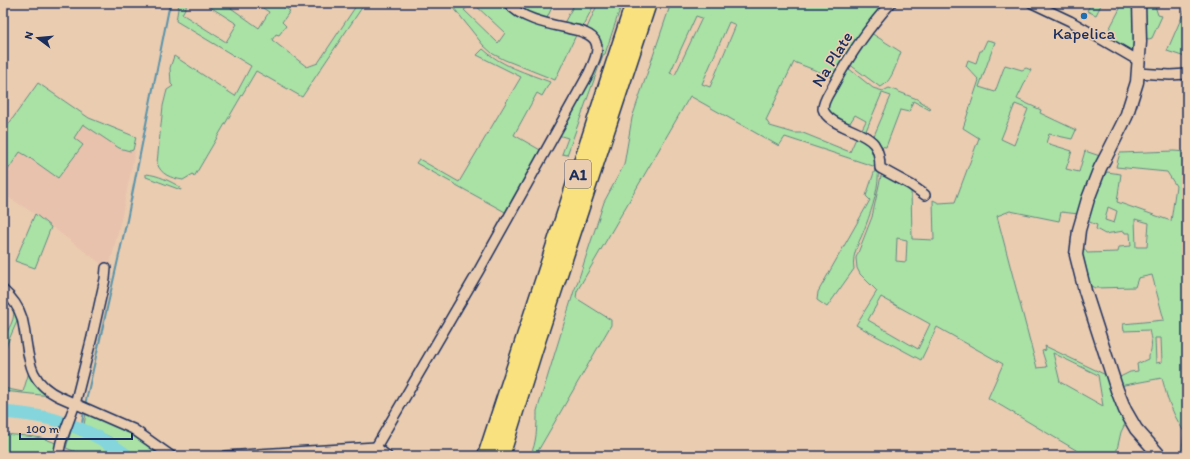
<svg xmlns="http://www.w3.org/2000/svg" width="1190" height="459" viewBox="0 0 1190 459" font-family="Itim,sans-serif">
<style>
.built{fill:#e8c2ad}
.green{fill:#aae2a5;stroke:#628882;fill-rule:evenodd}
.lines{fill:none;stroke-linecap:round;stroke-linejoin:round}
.stream{stroke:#5a93aa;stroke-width:2}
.river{stroke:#84d6dc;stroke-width:13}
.street-casing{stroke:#1b2f5e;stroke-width:12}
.secondary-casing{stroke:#1b2f5e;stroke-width:15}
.highway-casing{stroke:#1b2f5e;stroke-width:19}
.street{stroke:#eaccb0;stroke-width:9}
.secondary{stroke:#eaccb0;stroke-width:12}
.highway{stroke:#fae180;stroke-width:16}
.poi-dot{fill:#1f6fb2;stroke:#eaccb0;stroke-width:1.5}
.labels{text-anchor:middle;stroke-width:3.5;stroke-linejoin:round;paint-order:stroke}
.shield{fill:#eaccb0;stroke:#595e77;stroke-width:1}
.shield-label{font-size:16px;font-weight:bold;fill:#1b2f5e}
.poi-label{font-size:17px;fill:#1b2f5e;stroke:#eaccb0}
.street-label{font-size:17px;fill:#1b2f5e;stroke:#eaccb0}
</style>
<rect width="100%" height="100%" fill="#eaccb0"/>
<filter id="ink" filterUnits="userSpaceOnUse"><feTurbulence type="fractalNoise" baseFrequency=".025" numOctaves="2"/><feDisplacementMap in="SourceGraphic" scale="8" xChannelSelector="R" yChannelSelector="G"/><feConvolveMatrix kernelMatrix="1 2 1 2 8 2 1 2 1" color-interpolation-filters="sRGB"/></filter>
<g filter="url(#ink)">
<!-- built -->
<polygon class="built" points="83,124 119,148 135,151 122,215 109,269 102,268 100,263 35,214 3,194 3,177 15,161 19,152 27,156 58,178 83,145 74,138"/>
<!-- green -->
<g class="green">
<path d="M179 3H188L182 14 226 42 237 24 204 3H224L259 28 269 12 255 3H277L290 11 282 22 286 26 279 35 276 34 272 40 307 67 318 63 358 3H365L302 97 256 71 194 177 193 174 183 180C171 178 161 175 157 163L163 106 167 90 173 86 171 84 170 68 174 56 235 96 251 66 176 21Z"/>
<path d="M450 3H505L577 33 555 80 505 60 493 54 483 45ZM473 3 505 33 498 43 464 10Z"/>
<polygon points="511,3 554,3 547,18 564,23 575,3 595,3 582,28 533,17"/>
<path d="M598 3H622L605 54 603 55 567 155 562 154 568 138 558 135 601 53C603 41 594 37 587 28Z"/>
<path d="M671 3H889L835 78 794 62 766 120 770 126 794 133H803L850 152 857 136 873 146C875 153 878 160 878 167 880 185 872 209 866 225 861 240 851 253 854 269L827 307 817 300 818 292 870 200 866 196 876 167 785 137 779 146 690 96 577 291 576 298 611 320V325L535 456H530C537 443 537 426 537 411L574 291 577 284 604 202 624 165 632 118ZM696 16 702 18 675 75 670 73ZM729 22 736 25 710 87 702 84Z"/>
<polygon points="1091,3 1102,3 1096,15 1087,11"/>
<polygon points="1123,3 1135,3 1135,47 1131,50 1128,50 1105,37"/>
<polygon points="1144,3 1154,3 1158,15 1162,16 1152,38 1149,39 1144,38"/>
<polygon points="1187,5 1187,52 1185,57 1167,51"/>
<path d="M871 33 901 52C897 62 891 84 880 87L849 64Z"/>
<path d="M987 40 995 42 979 87 995 92 1005 65 1022 70 1026 68 1031 70 1017 99 1041 110 1040 113 1076 130 1072 139 1049 134 1046 143 1072 151 1066 169 1079 172 1085 151 1100 156 1079 214 1061 212 1059 221 1010 211 997 216 1037 368 1047 367 1042 351 1046 350 1045 346 1108 376 1126 422 1121 432 1116 454 1113 456H1086L988 398 1003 364 937 327 921 360 856 325 877 291 860 274 857 268 856 258 872 217 881 176 884 174 911 187 912 239 934 240 933 200 939 203 955 202 979 138 963 128 979 80 966 66 968 60 976 63 980 51H982ZM1015 104 1028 109 1014 145 1001 139ZM897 238 907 240 906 262 896 261ZM881 297 930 324 918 349 868 320ZM1053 353 1098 375 1103 406 1060 382Z"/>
<path d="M483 49C501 66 527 73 550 82L542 96 537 93 514 135 542 151 507 213 416 163 419 159 459 182 521 77 477 55Z"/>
<path d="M848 68 873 88 883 91 889 88 917 99 931 108 930 110 913 101 909 112 900 110 886 147 879 146 860 133 866 121 855 115 848 126 830 117 826 103ZM882 93 891 96 873 138 865 133Z"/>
<polygon points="38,83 89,118 136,137 133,150 130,151 119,148 83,124 74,138 83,145 58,178 27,156 20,152 3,177 3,132"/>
<path d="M1174 151 1185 152 1187 154V456H1181L1184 432 1175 416 1168 400 1162 378 1119 386 1118 378 1130 372 1138 371 1137 364 1148 359V356C1154 348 1151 339 1149 330L1124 331 1123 324 1164 320 1152 275 1138 278 1135 287 1095 288 1087 284 1081 249H1085L1087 253 1118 252 1119 247 1131 246 1130 233H1125L1124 231 1105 234 1096 229 1097 225 1087 221 1100 181 1107 172 1121 174 1117 202 1171 221 1176 186 1167 172 1116 167 1120 153ZM1108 207 1117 211 1114 223 1105 220ZM1135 219 1149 223 1147 247H1136ZM1155 338H1161L1162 362 1156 363Z"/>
<path d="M146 174C158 175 170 181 180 187L181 190 146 177Z"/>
<polygon points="35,214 51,227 35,268 15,261"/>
<path d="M3 292 19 317 3 353C3 350 2 346 3 343 8 323 24 316 3 297Z"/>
<polygon points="29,372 51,396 3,391 3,388 23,392"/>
<polygon points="86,413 126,430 165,456 137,456 110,437 84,425"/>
<polygon points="71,431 104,445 122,456 86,456 66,448"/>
<path d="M3 434C21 436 43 435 59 445L57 456H3Z"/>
</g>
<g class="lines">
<!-- stream -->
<g class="stream">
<polyline points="85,405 127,220 170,3"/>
<polyline points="81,430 84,411"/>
</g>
<!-- river -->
<path class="river" d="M3 412C21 414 41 415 58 421 83 428 107 441 128 456"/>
<!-- street casing -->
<g class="street-casing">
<g id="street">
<path d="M891 3C869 27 850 55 834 84 830 92 823 100 823 109 828 126 863 130 874 144 879 151 880 161 880 168L911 185 925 195"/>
<polyline points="1032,3 1070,21 1139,61"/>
<polyline points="1138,73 1170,75 1187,74"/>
<path d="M3 290C11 297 19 308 22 318 30 351 23 380 60 397L133 429 171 456"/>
<polyline points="58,456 61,442 75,404 92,337 105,279 106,268"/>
<polyline points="225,456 376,447"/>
<path d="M387 456 376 447 478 272 589 73C592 65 600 52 596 43 595 39 590 35 585 33 580 30 573 30 567 28 548 24 521 19 508 3"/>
</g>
</g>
<!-- secondary casing -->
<g class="secondary-casing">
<polyline id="secondary" points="1139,3 1140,42 1137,82 1126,117 1110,149 1100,168 1088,199 1079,230 1076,255 1085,291 1117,390 1125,410 1136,429 1160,456"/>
</g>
<!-- highway casing -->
<g class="highway-casing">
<g id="highway">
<polyline points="486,456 634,3"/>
<polyline points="501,456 534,350 648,3"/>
</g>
</g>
<!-- street -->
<use href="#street" class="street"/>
<!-- secondary -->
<use href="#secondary" class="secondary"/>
<!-- highway -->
<use href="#highway" class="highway"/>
</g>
</g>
<!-- markers -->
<circle class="poi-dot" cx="1084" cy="16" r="4"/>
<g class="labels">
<!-- shield labels -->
<rect class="shield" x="565" y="160" width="26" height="28" rx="3"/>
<g class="shield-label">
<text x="578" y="180">A1</text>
</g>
<!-- poi labels -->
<g class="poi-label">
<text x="1084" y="39">Kapelica</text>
</g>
<!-- street labels -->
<g class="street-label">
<text transform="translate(832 59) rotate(-58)" y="6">Na Plate</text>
</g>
</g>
<!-- margin -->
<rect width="1190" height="459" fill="none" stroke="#eaccb0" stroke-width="16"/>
<rect x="8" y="8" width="1174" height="443" fill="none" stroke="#1b2f5e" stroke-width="1.5" filter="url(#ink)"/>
<!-- north arrow -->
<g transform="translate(38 38) rotate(286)" stroke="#eaccb0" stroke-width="3" paint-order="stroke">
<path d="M0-3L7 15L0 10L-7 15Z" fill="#1b2f5e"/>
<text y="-6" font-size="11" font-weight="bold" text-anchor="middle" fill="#1b2f5e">N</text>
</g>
<!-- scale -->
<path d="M20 433v6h112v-6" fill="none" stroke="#1b2f5e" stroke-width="2"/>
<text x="26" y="433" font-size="12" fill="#1b2f5e" stroke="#eaccb0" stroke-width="3" paint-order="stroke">100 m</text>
</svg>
